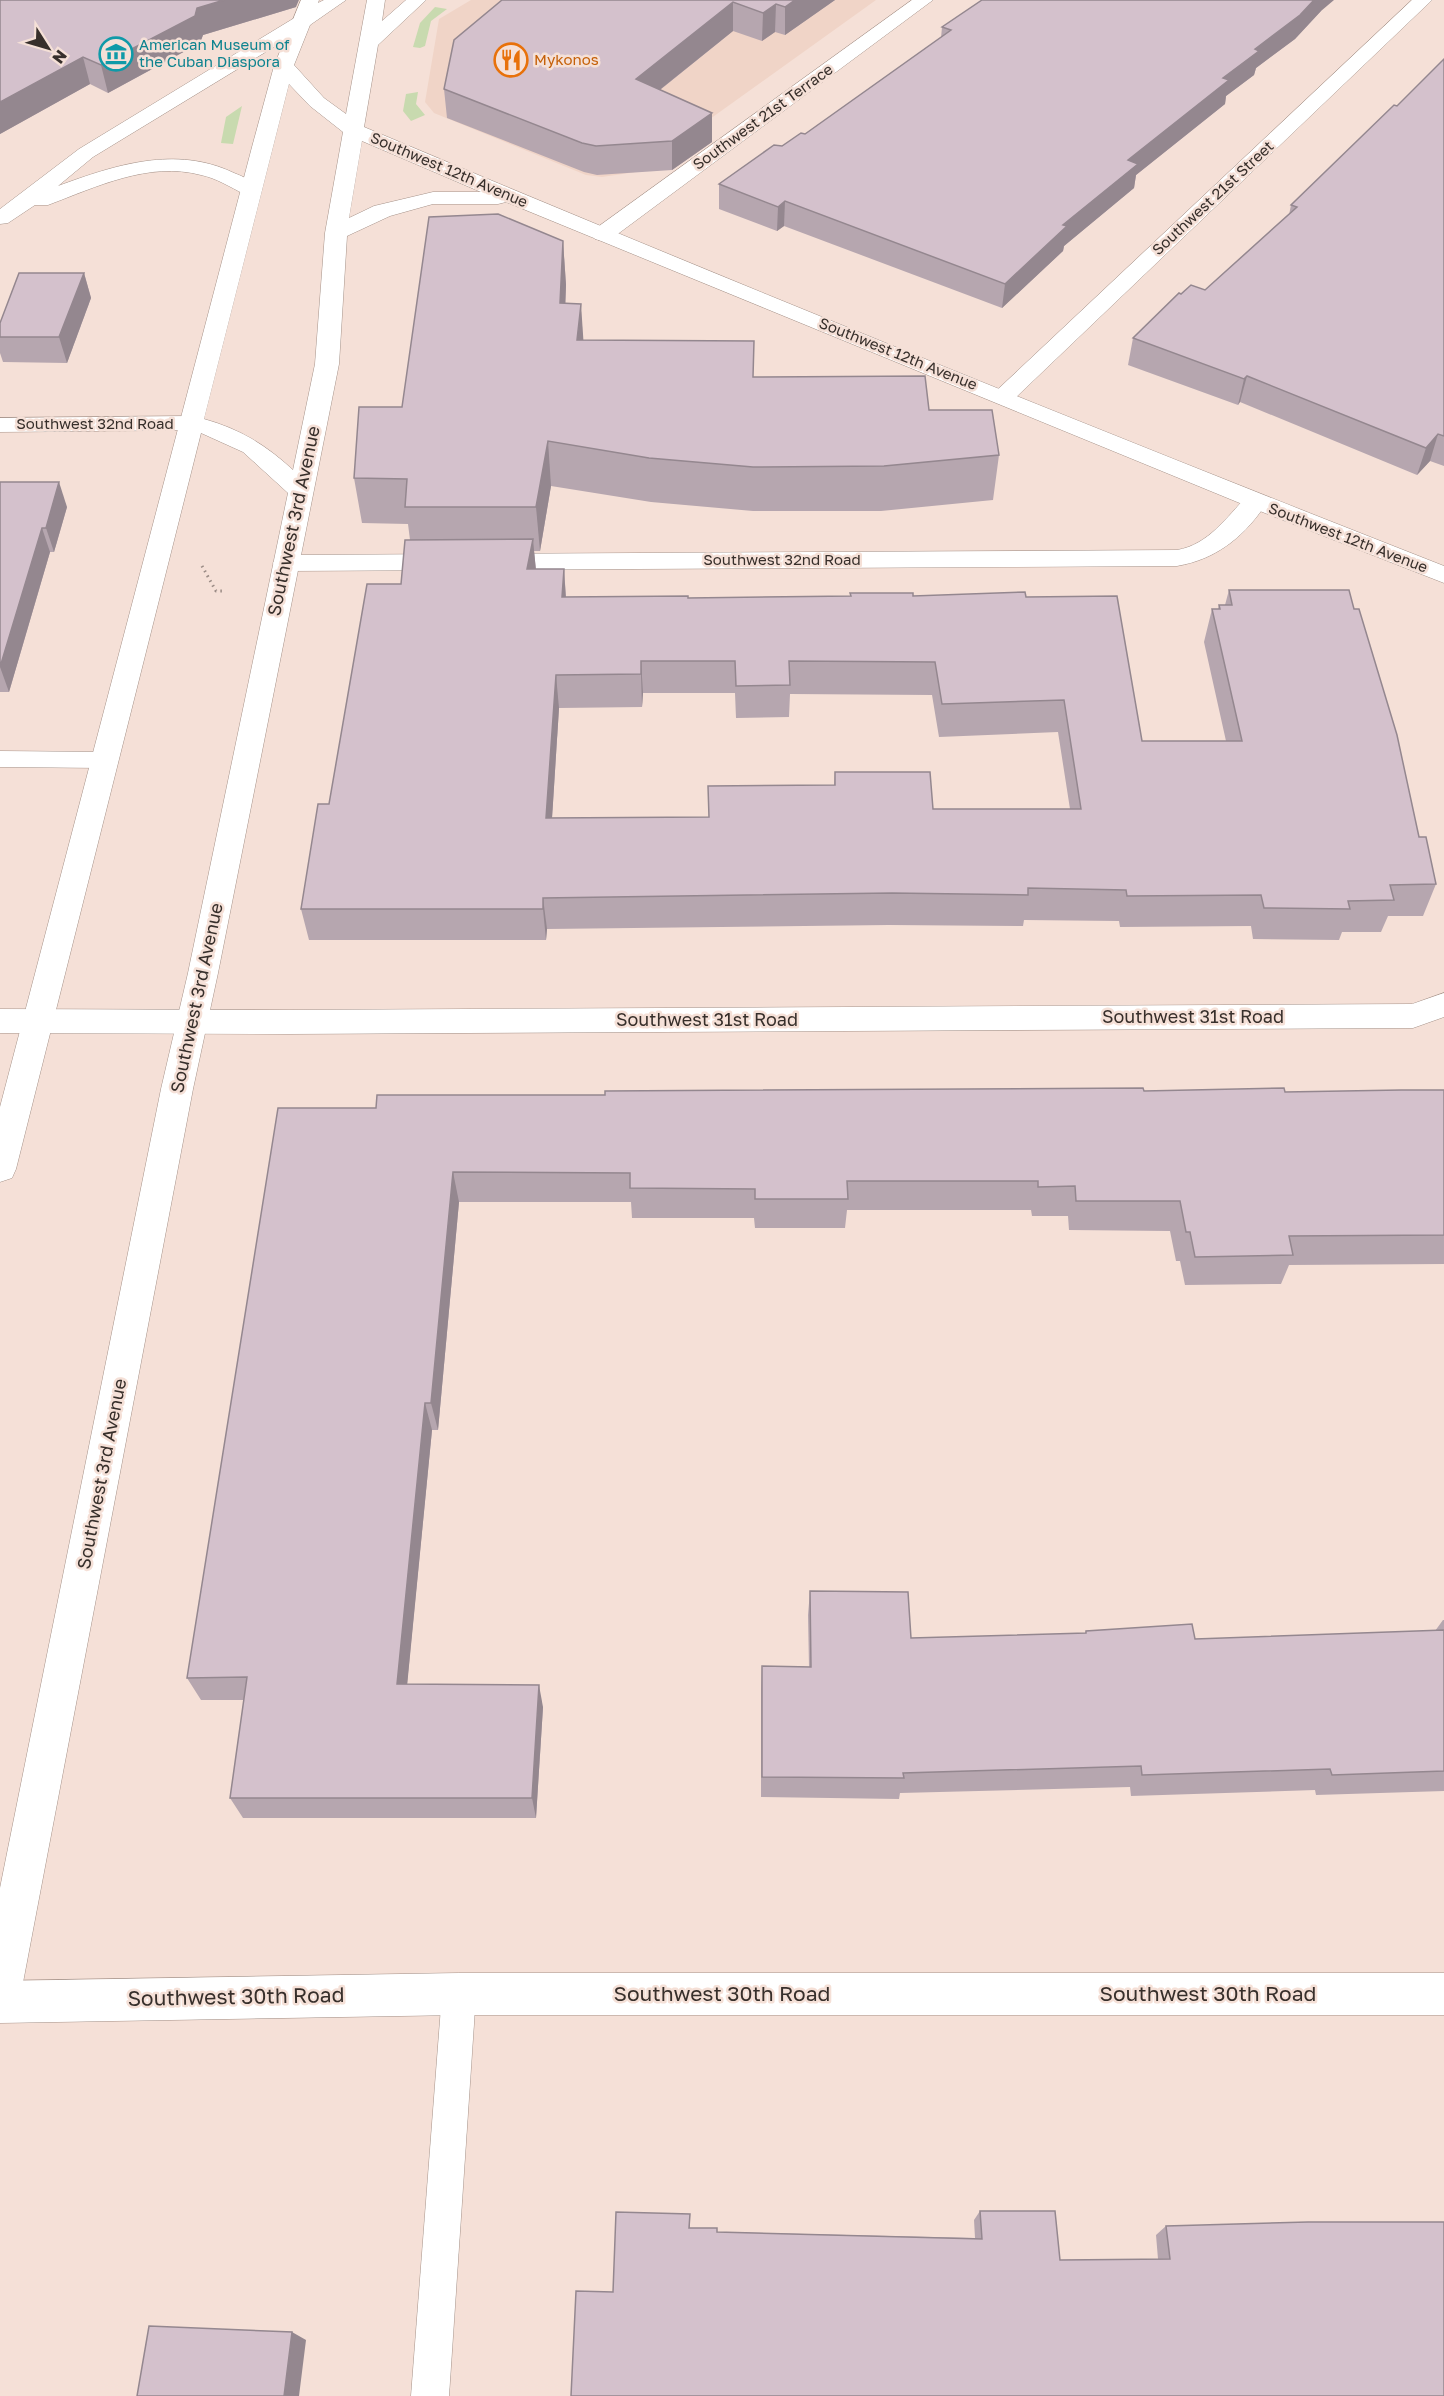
<svg xmlns="http://www.w3.org/2000/svg" width="1444" height="2396" viewBox="0 0 1444 2396" font-family="'Golos Text',sans-serif">
<style>
.built{fill:#f0d4c7}
.green{fill:#c8daaf}
.lines{fill:none;stroke-linecap:round;stroke-linejoin:round}
.service-casing{stroke:#a59289;stroke-width:1}
.minor-casing{stroke:#a59289;stroke-width:1}
.secondary-casing{stroke:#a59289;stroke-width:1}
.path{stroke:#9a8b85;stroke-width:3;stroke-dasharray:1.5 4;stroke-linecap:butt}
.service{fill:#fff;fill-rule:evenodd}
.minor{fill:#fff;fill-rule:evenodd}
.secondary{fill:#fff;fill-rule:evenodd}
.wall{fill:#b6a6af;fill-rule:evenodd}
.shaded-wall{fill:#94878f}
.building{fill:#d4c1cc;stroke:#94878f;stroke-width:1.5;fill-rule:evenodd}
.labels{text-anchor:middle;stroke-width:5;stroke-linejoin:round;paint-order:stroke}
.far-culture-label{font-size:15px;fill:#0d838f;stroke:#f5e0d7;text-anchor:start}
.far-food-label{font-size:15px;fill:#c56008;stroke:#f5e0d7;text-anchor:start}
.far-street-label{font-size:15px;fill:#372f2b;stroke:#f5e0d7}
.street-label{font-size:18px;fill:#372f2b;stroke:#f5e0d7}
.near-street-label{font-size:21px;fill:#372f2b;stroke:#f5e0d7}
</style>
<rect width="100%" height="100%" fill="#f5e0d7"/>
<!-- built -->
<polygon class="built" points="471,0 876,0 636,172 602,177 586,175 434,113 425,102 439,19"/>
<!-- green -->
<g class="green">
<polygon points="435,7 447,9 431,21 425,46 420,48 413,47 420,23"/>
<polygon points="418,92 416,104 425,115 411,121 403,111 406,94"/>
<polygon points="242,106 233,144 221,143 226,117"/>
</g>
<g class="lines">
<!-- service casing -->
<g class="service-casing">
<g id="service">
<polygon points="0,751 104,752 112,754 115,760 112,766 104,768 0,767"/>
<polygon points="459,1977 471,1982 476,1994 449,2396 411,2396 442,1994 447,1982"/>
</g>
</g>
<!-- minor casing -->
<g class="minor-casing">
<g id="minor">
<polygon points="912,0 933,0 611,239 603,241 595,239 592,234 595,229"/>
<polygon points="1412,0 1432,0 1011,402 1003,404 995,402 991,397 995,392"/>
<path d="M303 15 310 17 313 21 310 25 93 157 58 186C115 165 176 145 234 173 244 177 256 182 262 190L258 194 251 196 244 194C230 187 216 178 201 175 149 161 96 187 48 205H35L8 223 0 224V209L79 149 296 17Z"/>
<polygon points="191,416 199,418 203,423 199,428 191,430 0,432 0,418"/>
<path d="M1256 493 1265 496 1268 501C1246 535 1218 559 1177 566L286 571 277 569 273 563 277 557 286 555 1177 550C1208 545 1227 517 1247 496Z"/>
<polygon points="1444,993 1444,1017 1413,1028 289,1034 0,1033 0,1009 289,1010 1412,1004"/>
<polygon points="459,1973 1444,1973 1444,2015 459,2015 0,2023 0,1981"/>
</g>
</g>
<!-- secondary casing -->
<g class="secondary-casing">
<path id="secondary" d="M301 0H319L318 3 324 0H346L310 25 294 65 324 98 346 114 367 0H385L382 21 406 0H426L378 45 364 127C722 278 1082 424 1444 566V583L1247 506 506 202 498 204H433L390 216 347 236 339 364 218 973 193 1089 21 1993 15 2008 0 2014V1888L161 1089 188 973 288 493 243 452 201 433 16 1169 12 1178 0 1182V1107L252 147 274 66ZM289 84 310 106 343 132 325 233 315 364 293 470C266 445 240 429 204 419ZM362 141 481 192H433L374 206 349 218Z"/>
</g>
<!-- path -->
<polyline class="path" points="202,566 216,591 222,591"/>
<!-- service -->
<use href="#service" class="service"/>
<!-- minor -->
<use href="#minor" class="minor"/>
<!-- secondary -->
<use href="#secondary" class="secondary"/>
</g>
<!-- wall -->
<g class="wall">
<polygon points="0,0 296,7 203,35 200,43 108,93 90,84 0,134"/>
<polygon points="502,0 835,0 785,35 775,32 762,41 733,31 660,90 712,113 712,142 672,170 597,175 584,172 447,118 444,89"/>
<polygon points="1321,11 1295,39 1256,68 1254,75 1226,96 1225,104 1136,175 1134,188 1064,246 1063,251 1002,308 784,226 777,231 719,209 719,184 782,146 805,134 941,38 942,27"/>
<polygon points="1444,59 1444,466 1430,461 1417,475 1240,402 1238,405 1128,365 1133,338 1181,294 1205,290 1289,215 1291,205 1397,106"/>
<path d="M563 241 566 285 565 304 583 340 753 377 929 410 999 455 993 500 881 511H753L651 502 551 486 540 551H534L536 569H564L566 597 688 598 850 596V593L913 596 1026 597 1142 741H1226L1204 642 1212 609H1218L1219 605H1225L1229 590 1419 837 1436 884 1423 916H1388L1381 932H1342L1339 940 1253 939 1251 926 1120 927 1119 921 1024 920 1023 926 889 925 547 929 546 940H309L301 909 329 804 401 584 410 540 408 524 362 523 354 478 402 407ZM643 693H735L736 718 789 717 790 694 932 695 939 737 1058 732 1070 809H933L835 772 834 785 709 817 552 818 559 708 642 707Z"/>
<polygon points="84,273 91,298 67,363 3,362 0,353 0,323"/>
<polygon points="0,482 67,507 54,552 50,552 9,692 0,692"/>
<polygon points="1444,1090 1444,1264 1289,1265 1281,1284 1185,1285 1180,1261 1176,1261 1170,1231 1069,1230 1068,1216 1032,1216 1031,1210 847,1210 845,1228 755,1228 754,1218 632,1218 631,1202 459,1202 438,1430 432,1430 407,1684 543,1707 536,1818 243,1818 230,1798 244,1700 201,1700 187,1678 376,1108 605,1095 1144,1091 1285,1092"/>
<polygon points="810,1591 911,1638 1085,1634 1086,1631 1195,1639 1435,1631 1443,1620 1444,1620 1444,1791 1316,1795 1315,1790 1131,1796 1130,1787 900,1793 899,1799 761,1797 761,1689 762,1666 809,1667 808,1615"/>
<polygon points="980,2211 1060,2260 1158,2259 1156,2235 1166,2226 1444,2396 613,2292 690,2214 690,2228 717,2232 975,2238 974,2220"/>
</g>
<!-- shaded-wall -->
<g class="shaded-wall">
<polygon points="224,0 299,0 296,7 203,35 200,43 108,93 101,65 197,8"/>
<polygon points="795,0 835,0 785,35 785,7"/>
<polygon points="1314,0 1334,0 1321,11 1295,39 1256,68 1254,75 1226,96 1225,104 1136,175 1134,188 1064,246 1063,251 1002,308 1005,284 1128,160 1223,78 1255,49"/>
<polygon points="733,2 733,31 637,108 636,79"/>
<polygon points="776,4 775,32 762,41 763,13"/>
<polygon points="83,57 90,84 0,134 0,102"/>
<polygon points="712,113 712,142 672,170 672,141"/>
<polygon points="785,201 784,226 777,231 778,207"/>
<polygon points="563,241 566,285 564,348 560,303"/>
<polygon points="84,273 91,298 67,363 59,337"/>
<polygon points="581,304 584,349 577,340"/>
<polygon points="1247,376 1240,402 1238,405 1244,379"/>
<polygon points="1438,434 1430,461 1417,475 1426,448"/>
<polygon points="548,441 551,486 540,551 536,507"/>
<polygon points="59,482 67,507 54,552 46,528"/>
<polygon points="42,528 50,552 9,692 0,667"/>
<polygon points="533,539 536,572 527,569"/>
<polygon points="564,569 566,601 562,597"/>
<polygon points="641,661 643,693 642,707 641,674"/>
<polygon points="556,675 559,708 550,850 546,818"/>
<polygon points="543,898 547,929 546,940 543,909"/>
<polygon points="453,1172 459,1202 438,1430 431,1403"/>
<polygon points="425,1403 432,1430 405,1707 397,1684"/>
<polygon points="539,1685 543,1707 536,1818 532,1798"/>
<polygon points="292,2332 306,2340 299,2396 284,2396"/>
</g>
<!-- building -->
<g class="building">
<polygon points="0,0 224,0 197,8 195,16 101,65 83,57 0,102"/>
<polygon points="502,0 795,0 785,7 776,4 763,13 733,2 636,79 712,113 672,141 596,146 582,143 444,89 454,40"/>
<polygon points="982,0 1314,0 1300,15 1255,49 1259,51 1223,78 1229,80 1128,160 1138,164 1063,225 1067,226 1005,284 785,201 778,207 719,184 774,145 782,146 801,133 805,134 951,30 942,27"/>
<polygon points="1444,59 1444,436 1438,434 1426,448 1247,376 1244,379 1133,338 1179,293 1181,294 1191,285 1205,290 1297,207 1291,205 1394,105 1397,106"/>
<polygon points="498,214 563,241 560,303 581,304 577,340 754,341 753,377 925,376 929,410 992,410 999,455 884,466 753,467 649,458 548,441 536,507 405,507 407,479 354,478 359,407 402,407 429,217"/>
<polygon points="19,273 84,273 59,337 0,337 0,323"/>
<polygon points="0,482 59,482 46,528 42,528 0,667"/>
<path d="M533 539 527 569H564L562 597 688 596V598L851 596 850 593H913V596L1025 592 1026 597 1117 596 1142 741H1242L1212 609H1220L1219 605H1232L1229 590H1349L1354 609H1359L1397 735 1419 837H1426L1436 884 1390 885 1394 900 1348 901 1350 909 1264 908 1261 895 1127 896 1126 890 1028 888V895L892 893 543 898V909H301L318 804H329L367 584H401L405 540ZM641 661H735L736 686 790 685 789 661 935 662 942 704 1064 700 1081 809H933L930 772H835V785L708 786 709 817 546 818 556 675 641 674Z"/>
<polygon points="1143,1088 1144,1091 1284,1088 1285,1092 1401,1090 1444,1090 1444,1235 1289,1236 1293,1255 1195,1257 1190,1232 1186,1232 1180,1201 1076,1201 1075,1186 1038,1187 1038,1181 847,1181 848,1199 755,1199 755,1189 630,1188 630,1173 453,1172 431,1403 425,1403 397,1684 539,1685 532,1798 230,1798 247,1677 187,1678 278,1108 376,1108 377,1095 605,1095 605,1091"/>
<polygon points="810,1591 908,1592 911,1638 1086,1633 1086,1631 1192,1624 1195,1639 1444,1630 1444,1771 1332,1775 1330,1769 1142,1775 1141,1766 903,1773 904,1778 762,1777 762,1666 811,1667"/>
<polygon points="980,2211 1055,2211 1060,2260 1170,2259 1166,2226 1308,2222 1444,2222 1444,2396 571,2396 576,2291 613,2292 616,2212 690,2214 689,2228 717,2228 717,2232 982,2239"/>
<polygon points="149,2326 292,2332 284,2396 137,2396"/>
</g>
<!-- icons -->
<defs>
<g id="museum-ring" transform="scale(1.725)"><circle r="9.5" fill="#f5e0d7" stroke="#0f9aa8" stroke-width="1.5"/><path d="M0-6L6-3V-2H-6V-3ZM-5-1h2V3h-2ZM-1-1h2V3h-2ZM3-1h2V3H3ZM-6 4H6V6H-6Z" fill="#0f9aa8"/></g>
<g id="restaurant-ring" transform="scale(1.725)"><circle r="9.5" fill="#f5e0d7" stroke="#e8710a" stroke-width="1.5"/><path d="M-5-6h1v4h1v-4h1v4h1v-4h1v5L-1.5 .5V6h-2V.5L-5-1ZM5-6V6H3V1.5H1.5Q1.5-4 5-6Z" fill="#e8710a"/></g>
</defs>
<g fill-rule="evenodd">
<use href="#museum-ring" x="116" y="54"/>
<use href="#restaurant-ring" x="511" y="60"/>
</g>
<g class="labels">
<!-- far-culture labels -->
<g class="far-culture-label">
<text x="139" y="50">American Museum of<tspan x="139" dy="17">the Cuban Diaspora</tspan></text>
</g>
<!-- far-food labels -->
<g class="far-food-label">
<text x="534" y="65">Mykonos</text>
</g>
<!-- far-street labels -->
<g class="far-street-label">
<text transform="translate(763 117) rotate(-36)" y="5">Southwest 21st Terrace</text>
<text transform="translate(449 170) rotate(23)" y="5">Southwest 12th Avenue</text>
<text transform="translate(1213 198) rotate(-43)" y="5">Southwest 21st Street</text>
<text transform="translate(898 354) rotate(22)" y="5">Southwest 12th Avenue</text>
<text x="95" y="429">Southwest 32nd Road</text>
<text transform="translate(1348 538) rotate(21)" y="5">Southwest 12th Avenue</text>
<text x="782" y="565">Southwest 32nd Road</text>
</g>
<!-- street labels -->
<g class="street-label">
<text transform="translate(294 521) rotate(-78)" y="6">Southwest 3rd Avenue</text>
<text transform="translate(197 998) rotate(-78)" y="6">Southwest 3rd Avenue</text>
<text x="1193" y="1023">Southwest 31st Road</text>
<text x="707" y="1026">Southwest 31st Road</text>
<text transform="translate(102 1474) rotate(-79)" y="6">Southwest 3rd Avenue</text>
</g>
<!-- near-street labels -->
<g class="near-street-label">
<text x="722" y="2001">Southwest 30th Road</text>
<text x="1208" y="2001">Southwest 30th Road</text>
<text transform="translate(236 1997) rotate(-1)" y="7">Southwest 30th Road</text>
</g>
</g>
<!-- north arrow -->
<g transform="translate(48 48) rotate(127)" stroke="#f5e0d7" stroke-width="4.5" paint-order="stroke">
<path d="M0-4.5L10 22L0 15L-10 22Z" fill="#372f2b"/>
<text y="-9" font-size="16" font-weight="bold" text-anchor="middle" fill="#372f2b">N</text>
</g>
</svg>
